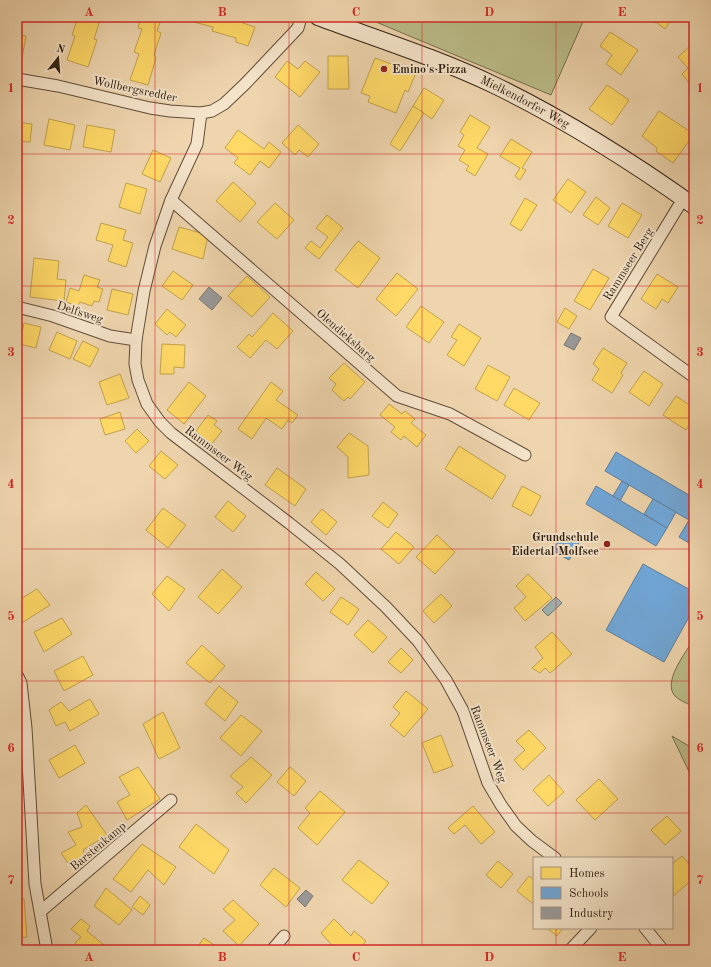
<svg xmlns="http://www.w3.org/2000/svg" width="711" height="967" viewBox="0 0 711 967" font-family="'Old Standard TT',serif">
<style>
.green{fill:#bbbd89;stroke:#766e4e}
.water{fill:#9fb6b6;stroke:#737a74}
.homes{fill:#ffd966;stroke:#c1a24d}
.schools{fill:#6fa8dc;stroke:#5c7f9f}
.industry{fill:#999;stroke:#7a7570}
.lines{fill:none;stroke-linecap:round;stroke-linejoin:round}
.street-casing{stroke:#604d39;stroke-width:13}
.secondary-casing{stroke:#312012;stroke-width:18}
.street{stroke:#f5e4ca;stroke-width:11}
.secondary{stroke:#f5e4ca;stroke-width:16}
.grid{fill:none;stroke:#d62828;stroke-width:1;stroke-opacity:0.55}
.poi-dot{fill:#8f2418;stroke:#f5e4ca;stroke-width:1.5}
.labels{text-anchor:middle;stroke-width:4;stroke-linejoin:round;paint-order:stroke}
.poi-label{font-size:12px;font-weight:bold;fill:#312012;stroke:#f5e4ca;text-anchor:start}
.street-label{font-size:12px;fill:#312012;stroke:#f5e4ca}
.neatline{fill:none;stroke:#d62828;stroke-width:1.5}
.grid-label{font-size:13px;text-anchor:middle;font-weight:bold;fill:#d62828}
</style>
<rect width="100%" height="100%" fill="#efd5ae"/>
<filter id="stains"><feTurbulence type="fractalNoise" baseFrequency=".005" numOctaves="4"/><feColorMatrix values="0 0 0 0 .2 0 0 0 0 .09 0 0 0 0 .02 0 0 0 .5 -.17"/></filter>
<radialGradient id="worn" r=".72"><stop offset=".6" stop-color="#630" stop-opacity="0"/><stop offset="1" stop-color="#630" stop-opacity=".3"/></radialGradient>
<!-- green -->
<g class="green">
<polygon points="364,17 585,17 551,95"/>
<path d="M694 639V707C688 704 679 700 675 696 662 682 686 652 694 639Z"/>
<polygon points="672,736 694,749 694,782"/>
</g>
<!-- water -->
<polygon class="water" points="556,597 562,603 548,616 542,610"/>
<!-- homes -->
<g class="homes">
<polygon points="78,17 101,17 94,39 97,40 88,67 67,60 75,36 72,35"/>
<polygon points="141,17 162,17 157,31 161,33 154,55 156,58 148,85 130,80 139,54 134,52 142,29 138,28"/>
<polygon points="191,17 233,17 244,20 243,23 255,27 248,46 236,42 236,38 212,31 213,27 190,21"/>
<polygon points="653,17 673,17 665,29 656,22 655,23 651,20"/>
<polygon points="610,32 638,50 621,75 606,64 612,55 600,46"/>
<polygon points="17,34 26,36 22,58 17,57"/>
<polygon points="692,44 694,46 694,82 691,85 682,74 688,68 678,57"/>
<polygon points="328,56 348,56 349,89 328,89"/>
<polygon points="375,58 416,73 408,92 405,90 396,113 368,102 370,96 361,93"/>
<polygon points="287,61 298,69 305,61 320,72 300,97 275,77"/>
<polygon points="607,85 629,100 612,125 589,109"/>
<polygon points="424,88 444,100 432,119 413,106"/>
<polygon points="413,106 424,113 400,151 390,144"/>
<polygon points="659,111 694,134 673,163 656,151 657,148 642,136"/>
<polygon points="470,115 490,127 477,148 488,154 475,176 466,170 469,166 459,160 465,150 458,146 464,135 460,132"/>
<polygon points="49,119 75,125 70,150 44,145"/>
<polygon points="17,122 32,124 30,142 17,141"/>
<polygon points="87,125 115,130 111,152 83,147"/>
<polygon points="298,125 319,144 308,157 299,150 295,155 282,143"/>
<polygon points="238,130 264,149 269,142 281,152 269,168 260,161 250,175 234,163 238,158 225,148"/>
<polygon points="511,139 532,152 522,168 526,170 520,180 515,176 520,168 500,156"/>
<polygon points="153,150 171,158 160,182 142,174"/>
<polygon points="568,179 586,192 571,213 553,200"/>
<polygon points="233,182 256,203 240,222 216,201"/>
<polygon points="126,183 147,189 140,214 119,207"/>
<polygon points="596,197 610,208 598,225 583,215"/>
<polygon points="525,198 537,205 521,231 510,224"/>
<polygon points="275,203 294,220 277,239 257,222"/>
<polygon points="622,203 642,215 628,238 608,226"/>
<polygon points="327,215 343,228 319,259 305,248 311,241 320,248 328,237 316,228"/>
<polygon points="101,223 126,230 123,240 133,243 126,267 108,261 113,245 96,240"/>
<polygon points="179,227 208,235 203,259 172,249"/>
<polygon points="358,241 380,258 358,288 335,270"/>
<polygon points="34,258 59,261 57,279 66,280 64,301 30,297"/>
<polygon points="593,269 609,278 590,310 574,301"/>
<polygon points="173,271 193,285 182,300 162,286"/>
<polygon points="397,273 418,289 396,316 376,299"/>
<polygon points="657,274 678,287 668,303 662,299 656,309 641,299"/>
<polygon points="84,275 100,280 97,287 103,289 99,302 94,301 92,306 80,302 78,306 66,302 70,288 79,291"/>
<polygon points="247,276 270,297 252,317 228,296"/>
<polygon points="112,289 133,294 128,315 107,310"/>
<polygon points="421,306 444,322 429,343 406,327"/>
<polygon points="565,308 577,316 569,329 557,322"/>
<polygon points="167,309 186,325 176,337 170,332 167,335 155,324"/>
<polygon points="273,313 293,331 277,349 266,340 250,358 237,347 249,334 252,337"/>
<polygon points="24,323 41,327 36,348 19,344"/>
<polygon points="459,324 481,338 464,366 447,355 457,340 451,337"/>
<polygon points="57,332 77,341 70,359 49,350"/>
<polygon points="83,341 99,349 90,367 73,359"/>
<polygon points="162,344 185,345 184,368 174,367 174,374 160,374"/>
<polygon points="603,348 627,363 621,373 623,375 612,393 592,380 599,369 593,364"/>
<polygon points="344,363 365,382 350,399 348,397 344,401 332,390 336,384 329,378"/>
<polygon points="488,365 510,377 497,401 475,389"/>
<polygon points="644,371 663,384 649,406 629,392"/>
<polygon points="120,374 129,398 107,405 99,382"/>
<polygon points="189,382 206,396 184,424 167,410"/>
<polygon points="271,382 283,391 276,400 298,415 292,423 288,420 282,429 266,418 252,439 238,429"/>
<polygon points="514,388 540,403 529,420 504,405"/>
<polygon points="676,396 694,408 694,418 686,430 663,415"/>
<polygon points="389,404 402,414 405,411 415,419 411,423 426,435 417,447 404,436 401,440 391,432 395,427 380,415"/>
<polygon points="120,412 125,429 105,435 100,419"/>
<polygon points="208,415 217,421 214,425 222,431 211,445 196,431"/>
<polygon points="137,429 149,441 136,453 125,441"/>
<polygon points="349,433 368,446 369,475 348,478 348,457 337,447"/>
<polygon points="459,446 506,476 492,499 445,469"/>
<polygon points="161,451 178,465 165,479 149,466"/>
<polygon points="277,468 306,489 295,506 265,485"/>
<polygon points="522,486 541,496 531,516 512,506"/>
<polygon points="228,501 246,516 233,532 215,517"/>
<polygon points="383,502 398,514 388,528 372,516"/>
<polygon points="163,508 186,525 168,548 146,530"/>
<polygon points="322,509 337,522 326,535 311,522"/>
<polygon points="396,532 414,547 399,564 381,549"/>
<polygon points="437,535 455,552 435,574 416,557"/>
<polygon points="222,569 242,587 218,614 198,597"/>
<polygon points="316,572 335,589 323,601 305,584"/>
<polygon points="528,574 552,598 525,621 514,608 526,597 516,586"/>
<polygon points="167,576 185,589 169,611 152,594"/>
<polygon points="37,589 50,605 17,626 17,598 19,600"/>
<polygon points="441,594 452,606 434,623 423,611"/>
<polygon points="341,597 359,609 348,625 330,612"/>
<polygon points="62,618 72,634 44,652 34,632"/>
<polygon points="368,620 387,637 373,653 354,635"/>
<polygon points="552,632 572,654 550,673 545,668 540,673 532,668 543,658 535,647"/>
<polygon points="202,645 225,666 210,683 186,663"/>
<polygon points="401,648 413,660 401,673 388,662"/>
<polygon points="83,656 93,675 64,691 54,671"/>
<polygon points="219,686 238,702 225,721 205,704"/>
<polygon points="406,691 428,709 404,737 390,725 400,713 393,707"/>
<polygon points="90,699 99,714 70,731 65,722 56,726 49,710 61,702 69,711"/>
<polygon points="163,712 180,748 159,759 143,724"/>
<polygon points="241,715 262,731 241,756 220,738"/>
<polygon points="529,730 546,748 523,770 514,760 525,750 516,741"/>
<polygon points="441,735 453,766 434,773 422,743"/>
<polygon points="75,745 85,763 59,778 49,760"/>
<polygon points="251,757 272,775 246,803 236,793 243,787 230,776"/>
<polygon points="138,767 160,799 127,820 117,802 130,795 119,777"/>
<polygon points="290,767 306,781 294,796 277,782"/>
<polygon points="549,775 564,792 548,806 533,790"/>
<polygon points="599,779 618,799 595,820 576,800"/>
<polygon points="320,791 345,812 317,845 298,828 310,813 305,808"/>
<polygon points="86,805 107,835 83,850 85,857 70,866 61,853 76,845 68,832 82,827 77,813"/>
<polygon points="473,806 495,832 481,844 465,825 454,834 448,828"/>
<polygon points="667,816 681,831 665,845 651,830"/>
<polygon points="196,824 229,850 214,874 179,847"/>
<polygon points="142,844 176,867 164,885 148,870 131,892 113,879"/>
<polygon points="682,856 694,870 694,878 673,896 672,864"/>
<polygon points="359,860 389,883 372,904 342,880"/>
<polygon points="498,861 513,874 501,888 486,875"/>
<polygon points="274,868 300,888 286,907 260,885"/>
<polygon points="529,876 534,880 534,901 532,903 517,891"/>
<polygon points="106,888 132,910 119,925 94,906"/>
<polygon points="140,896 150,905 143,915 132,907"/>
<polygon points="24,899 27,937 17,938 17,900"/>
<polygon points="233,900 259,924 239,946 223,931 235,920 223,909"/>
<polygon points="81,919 90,926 87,931 110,950 81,950 75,943 81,937 71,929"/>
<polygon points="334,919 351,936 354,931 366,941 359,950 327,950 332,945 321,933"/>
<polygon points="547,928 563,928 557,936"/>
<polygon points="204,938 221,950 195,950"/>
</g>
<!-- schools -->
<g class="schools">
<polygon points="616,452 694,498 694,523 605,471"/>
<polygon points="622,481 629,485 620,501 613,496"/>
<polygon points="596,486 667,528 656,546 586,504"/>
<polygon points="653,499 676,512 667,528 644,514"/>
<polygon points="689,520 694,523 694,546 679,537"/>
<polygon points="564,532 580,541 569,560 553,551"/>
<polygon points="643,564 694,592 688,602 694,605 694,608 664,662 606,630"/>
</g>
<!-- industry -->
<g class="industry">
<polygon points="209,287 222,298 212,310 199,299"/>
<polygon points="571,333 581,338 574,350 564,345"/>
<polygon points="306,890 313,896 305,907 297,899"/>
</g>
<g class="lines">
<!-- street casing -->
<g class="street-casing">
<g id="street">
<polyline points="17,79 58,86 150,108 170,111 201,113 212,111 224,104 245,84 298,28 301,17"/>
<polyline points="201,113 197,144 171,200 155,246 144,291 136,340 135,364 138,380 147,404 160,422 171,433 289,523 340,564 386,607 418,641 446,680 463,711 488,783 501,805 516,826 532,841 555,858"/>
<polyline points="683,199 611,317 694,377"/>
<polyline points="171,200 397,396 450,414 525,455"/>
<polyline points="17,307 53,316 110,336 136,340"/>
<polyline points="17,675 21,683 26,728 35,884 47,950"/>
<polyline points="41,911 171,800"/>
<polyline points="645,928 663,950"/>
<polyline points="272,950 284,936"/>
<polyline points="570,950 591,928"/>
</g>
</g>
<!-- secondary casing -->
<g class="secondary-casing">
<g id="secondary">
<path id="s1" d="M318 17C377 39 438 58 494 85 564 119 631 161 694 206"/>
</g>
</g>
<!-- street -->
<use href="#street" class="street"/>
<!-- secondary -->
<use href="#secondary" class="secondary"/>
</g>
<!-- grid -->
<path class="grid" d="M155 17V950M289 17V950M422 17V950M556 17V858M17 154H694M17 286H694M17 418H694M17 549H694M17 681H694M17 813H694M556 928V950"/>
<!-- markers -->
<g class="poi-dot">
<circle cx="384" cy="69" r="4"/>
<circle cx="607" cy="544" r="4"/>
</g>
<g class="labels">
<!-- poi labels -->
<g class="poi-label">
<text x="392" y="73">Emino's Pizza</text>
<text x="599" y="541" text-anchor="end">Grundschule<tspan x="599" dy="14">Eidertal Molfsee</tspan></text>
</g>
<!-- street labels -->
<g class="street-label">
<text transform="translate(135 89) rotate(12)" y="4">Wollbergsredder</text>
<text dy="4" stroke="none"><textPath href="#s1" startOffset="224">Mielkendorfer Weg</textPath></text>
<text transform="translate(628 264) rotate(-58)" y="4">Rammseer Berg</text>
<text transform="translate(80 312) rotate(18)" y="4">Delfsweg</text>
<text transform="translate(346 335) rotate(41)" y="4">Olendieksbarg</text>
<text transform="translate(219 453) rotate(37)" y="4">Rammseer Weg</text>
<text transform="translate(489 744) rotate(69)" y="4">Rammseer Weg</text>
<text transform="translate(98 846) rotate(-40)" y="4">Barstenkamp</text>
</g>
</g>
<!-- margin -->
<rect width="711" height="967" fill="none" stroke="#efd5ae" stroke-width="44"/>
<!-- legend -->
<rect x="533" y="857" width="140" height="72" fill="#f5e4ca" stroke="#a79680"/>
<rect x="541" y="867" width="20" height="12" fill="#ffd966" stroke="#a79680"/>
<text x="569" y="877" font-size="12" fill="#312012">Homes</text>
<rect x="541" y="887" width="20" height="12" fill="#6fa8dc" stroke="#a79680"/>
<text x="569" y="897" font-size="12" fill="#312012">Schools</text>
<rect x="541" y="907" width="20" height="12" fill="#999999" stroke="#a79680"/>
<text x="569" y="917" font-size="12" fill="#312012">Industry</text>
<!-- north arrow -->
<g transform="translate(58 58) rotate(17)" stroke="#f5e4ca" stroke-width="3" paint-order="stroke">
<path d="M0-3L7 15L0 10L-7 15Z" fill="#312012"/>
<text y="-6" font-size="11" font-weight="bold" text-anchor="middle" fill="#312012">N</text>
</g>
<rect x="22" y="22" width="667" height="923" class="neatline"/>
<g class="grid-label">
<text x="89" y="16">A</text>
<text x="222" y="16">B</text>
<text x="356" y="16">C</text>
<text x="489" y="16">D</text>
<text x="622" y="16">E</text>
<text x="11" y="92">1</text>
<text x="700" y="92">1</text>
<text x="11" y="224">2</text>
<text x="700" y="224">2</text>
<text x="11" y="356">3</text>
<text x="700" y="356">3</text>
<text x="11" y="488">4</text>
<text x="700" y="488">4</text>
<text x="11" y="620">5</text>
<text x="700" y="620">5</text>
<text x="11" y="752">6</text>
<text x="700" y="752">6</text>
<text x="11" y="884">7</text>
<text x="700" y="884">7</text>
<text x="89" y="961">A</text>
<text x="222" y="961">B</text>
<text x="356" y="961">C</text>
<text x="489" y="961">D</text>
<text x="622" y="961">E</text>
</g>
<rect width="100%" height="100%" filter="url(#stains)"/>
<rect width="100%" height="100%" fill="url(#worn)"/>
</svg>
